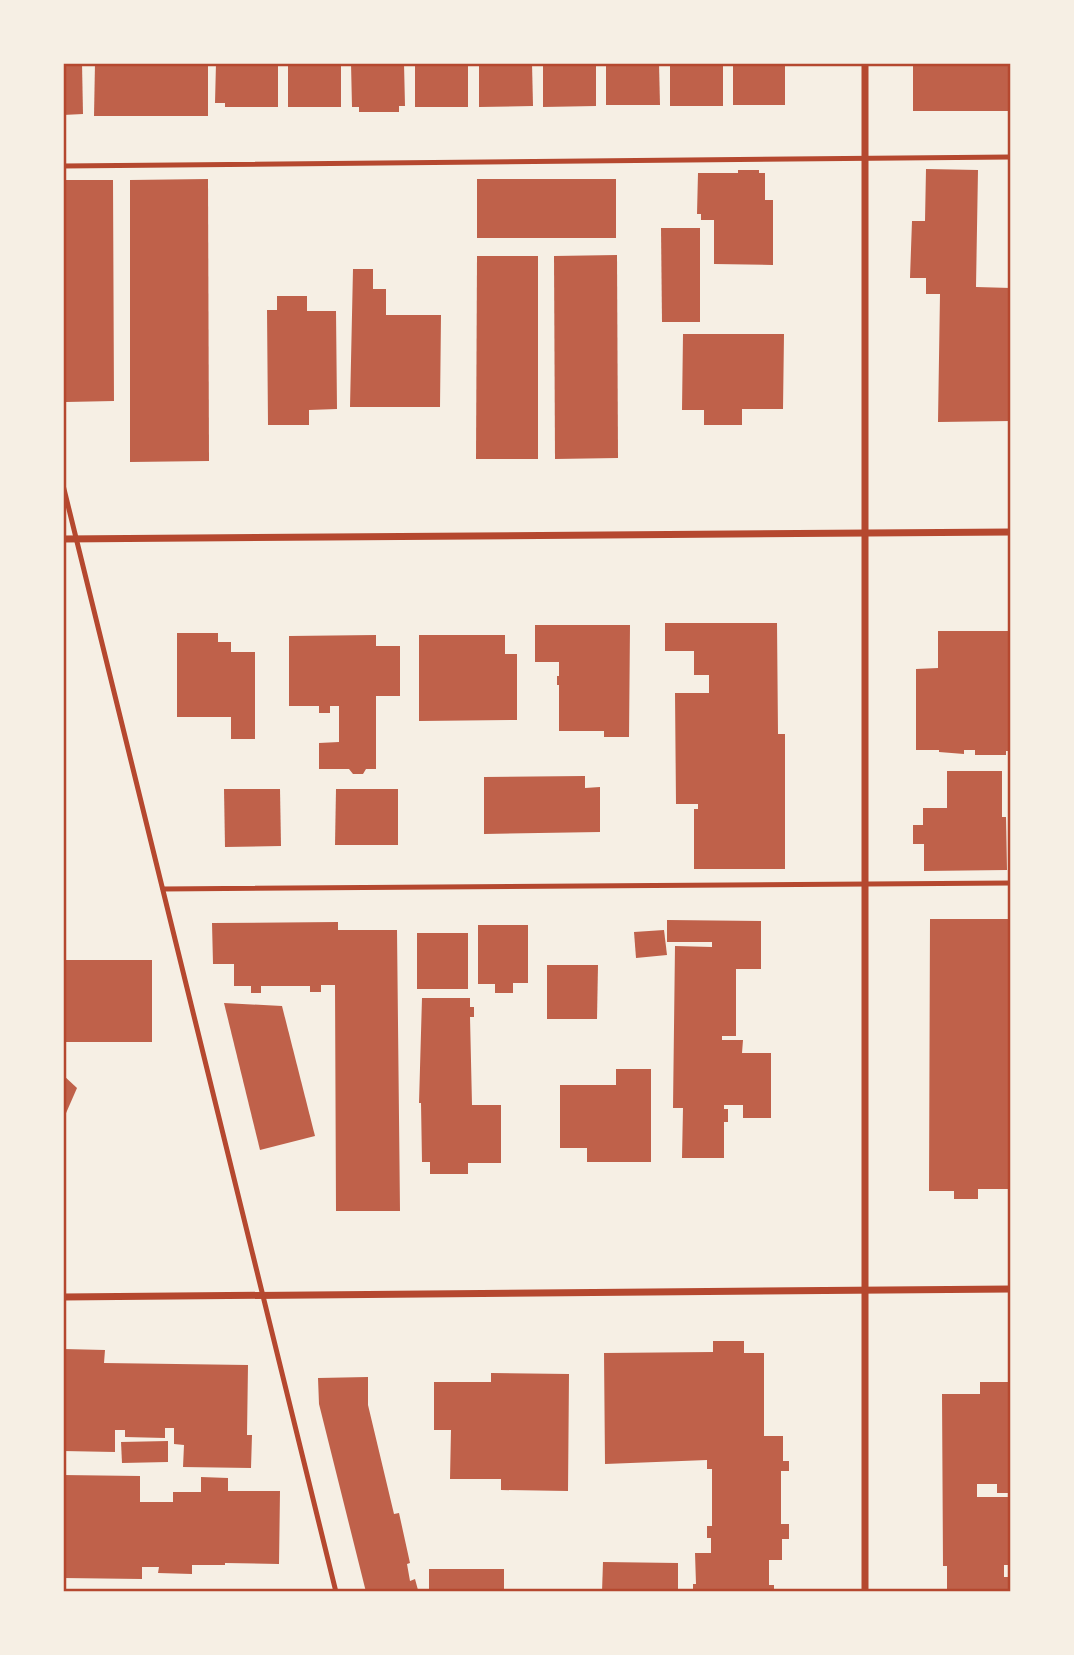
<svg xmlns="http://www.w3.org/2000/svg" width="1074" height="1655" viewBox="0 0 1074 1655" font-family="Poppins,sans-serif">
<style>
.building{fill:#bf614a}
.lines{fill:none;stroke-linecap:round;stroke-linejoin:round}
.service{stroke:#b5482f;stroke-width:5}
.minor{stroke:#b5482f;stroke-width:7}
.neatline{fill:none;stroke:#b5482f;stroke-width:2.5}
</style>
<rect width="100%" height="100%" fill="#f6efe4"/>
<!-- building -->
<g class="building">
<polygon points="63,63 82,63 83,114 63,115"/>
<polygon points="95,63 208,63 208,116 94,116"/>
<polygon points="216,63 278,63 278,107 225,107 225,103 215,103"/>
<rect x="288" y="63" width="53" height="44"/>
<polygon points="351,63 404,63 405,106 399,106 399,112 359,112 359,107 352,107"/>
<rect x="415" y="63" width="53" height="44"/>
<polygon points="479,63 532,63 533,106 479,107"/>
<polygon points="543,63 596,63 596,106 543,107"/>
<polygon points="606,63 659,63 660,105 606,105"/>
<rect x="670" y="63" width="53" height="43"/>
<rect x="733" y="63" width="52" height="42"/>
<rect x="913" y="63" width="98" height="48"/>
<polygon points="926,169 978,170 976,287 1011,288 1011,421 938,422 940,294 926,294 926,278 910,278 912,221 925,221"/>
<polygon points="738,170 759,170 759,173 765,173 765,200 773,200 773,265 714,264 714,220 701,220 701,214 697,214 698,173 738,173"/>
<polygon points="208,179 209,461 130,462 130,180"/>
<rect x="477" y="179" width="139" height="59"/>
<polygon points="63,180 113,180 114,401 66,402 66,345 63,345"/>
<polygon points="661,228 700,228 700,322 662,322"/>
<polygon points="617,255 618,458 555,459 554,256"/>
<polygon points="477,256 538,256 538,459 476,459"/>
<polygon points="353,269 373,269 373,289 386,289 386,315 441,315 440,407 350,407"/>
<polygon points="277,296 307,296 307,311 336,311 337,409 309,410 309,425 268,425 267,310 277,310"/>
<polygon points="683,334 784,334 783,409 742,409 742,425 704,425 704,410 682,410"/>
<polygon points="665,623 777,623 778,734 785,734 785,869 694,869 694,809 698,809 698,804 676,804 675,693 709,693 709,675 694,675 694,651 665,651"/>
<polygon points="535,625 630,625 629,737 604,737 604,731 559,731 559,685 557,685 557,676 559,676 559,662 535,662"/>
<polygon points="938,631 1011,631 1011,751 1006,751 1006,755 975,755 975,750 964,750 964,754 939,752 939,750 916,750 916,669 938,668"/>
<polygon points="177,633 218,633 218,642 231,642 231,652 255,652 255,739 231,739 231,717 177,717"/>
<polygon points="376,635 376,646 400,646 400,696 376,696 376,769 366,769 363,774 353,774 349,769 319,769 319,743 339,742 339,706 330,706 330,713 319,713 319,706 289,706 289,636"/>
<polygon points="419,635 505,635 505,654 517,654 517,720 419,721"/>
<polygon points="947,771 1002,771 1002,817 1006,817 1007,870 924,871 924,844 913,844 913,825 923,825 923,808 947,808"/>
<polygon points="585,776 585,788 600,787 600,832 484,834 484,777"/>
<polygon points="224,789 280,789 281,846 225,847"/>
<polygon points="336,789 398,789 398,845 335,845"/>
<polygon points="930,919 1011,919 1011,1189 978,1189 978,1199 954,1199 954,1191 929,1191"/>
<polygon points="667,920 761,921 761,969 736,969 736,1036 722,1036 722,1040 743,1040 742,1053 771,1053 771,1118 743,1118 743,1105 724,1105 724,1109 728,1109 728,1122 724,1122 724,1158 682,1158 683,1108 673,1108 675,946 712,947 712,942 667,942"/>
<polygon points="338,922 338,930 397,930 400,1211 336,1211 335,985 321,985 321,992 310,992 310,986 261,986 261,993 251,993 251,986 234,986 234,964 213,964 212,923"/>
<polygon points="478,925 528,925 528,983 513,983 513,993 495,993 495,984 478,984"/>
<polygon points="664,930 667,955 636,958 634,932"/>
<rect x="417" y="933" width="51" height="56"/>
<polygon points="63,960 152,960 152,1042 66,1042 63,1039"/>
<polygon points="547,965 598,965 597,1019 547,1019"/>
<polygon points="422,998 470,998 470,1007 474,1007 474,1017 470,1017 472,1105 501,1105 501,1163 468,1163 468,1174 430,1174 430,1162 422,1162 421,1103 419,1103"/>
<polygon points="224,1003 282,1006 315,1136 260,1150"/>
<polygon points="616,1069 651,1069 651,1162 587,1162 587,1148 560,1148 560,1085 616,1085"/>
<polygon points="63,1075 77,1088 63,1120"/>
<polygon points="713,1341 744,1341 744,1353 764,1353 764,1436 783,1436 783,1461 789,1461 789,1471 781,1471 781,1524 789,1524 789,1539 782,1539 782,1560 769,1560 769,1585 774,1585 774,1592 693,1592 693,1584 696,1584 695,1553 711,1553 711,1538 707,1538 707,1526 712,1526 712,1469 707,1469 707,1460 605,1464 604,1353 713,1352"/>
<polygon points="63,1349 105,1350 104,1363 248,1365 247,1435 252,1435 251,1468 183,1467 184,1445 174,1444 174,1428 165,1428 165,1438 125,1437 125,1430 115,1430 115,1452 63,1451"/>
<polygon points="491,1373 569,1374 568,1491 501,1490 501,1479 450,1479 451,1430 434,1430 434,1382 491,1382"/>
<polygon points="368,1377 368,1405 394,1514 399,1513 410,1563 407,1564 410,1581 415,1579 418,1590 414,1592 366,1592 319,1404 318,1378"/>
<polygon points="980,1382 1011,1382 1011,1493 997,1493 997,1484 977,1484 977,1497 1011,1497 1011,1565 1004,1565 1004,1577 1011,1577 1011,1592 947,1592 947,1566 943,1566 942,1394 980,1394"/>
<polygon points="168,1441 168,1462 122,1463 121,1442"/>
<polygon points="63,1475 140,1476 140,1502 173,1502 173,1492 201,1492 201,1477 228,1478 228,1491 280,1491 279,1564 225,1563 225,1565 192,1565 192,1574 158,1573 159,1567 142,1567 142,1579 63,1578"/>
<polygon points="603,1562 678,1563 678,1592 602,1592"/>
<rect x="429" y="1569" width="75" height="23"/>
<polygon points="307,1589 308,1592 177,1592 177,1590"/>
</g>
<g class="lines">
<!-- service -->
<g class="service">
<polyline points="63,166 1011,157"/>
<polyline points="63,485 336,1592"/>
<polyline points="163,889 1011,883"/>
</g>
<!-- minor -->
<g class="minor">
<polyline points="865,63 865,1592"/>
<polyline points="63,539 1011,532"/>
<polyline points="63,1297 1011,1289"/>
</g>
</g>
<!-- border -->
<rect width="1074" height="1655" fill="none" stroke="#f6efe4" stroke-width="130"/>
<rect x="65" y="65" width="944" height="1525" class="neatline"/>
</svg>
